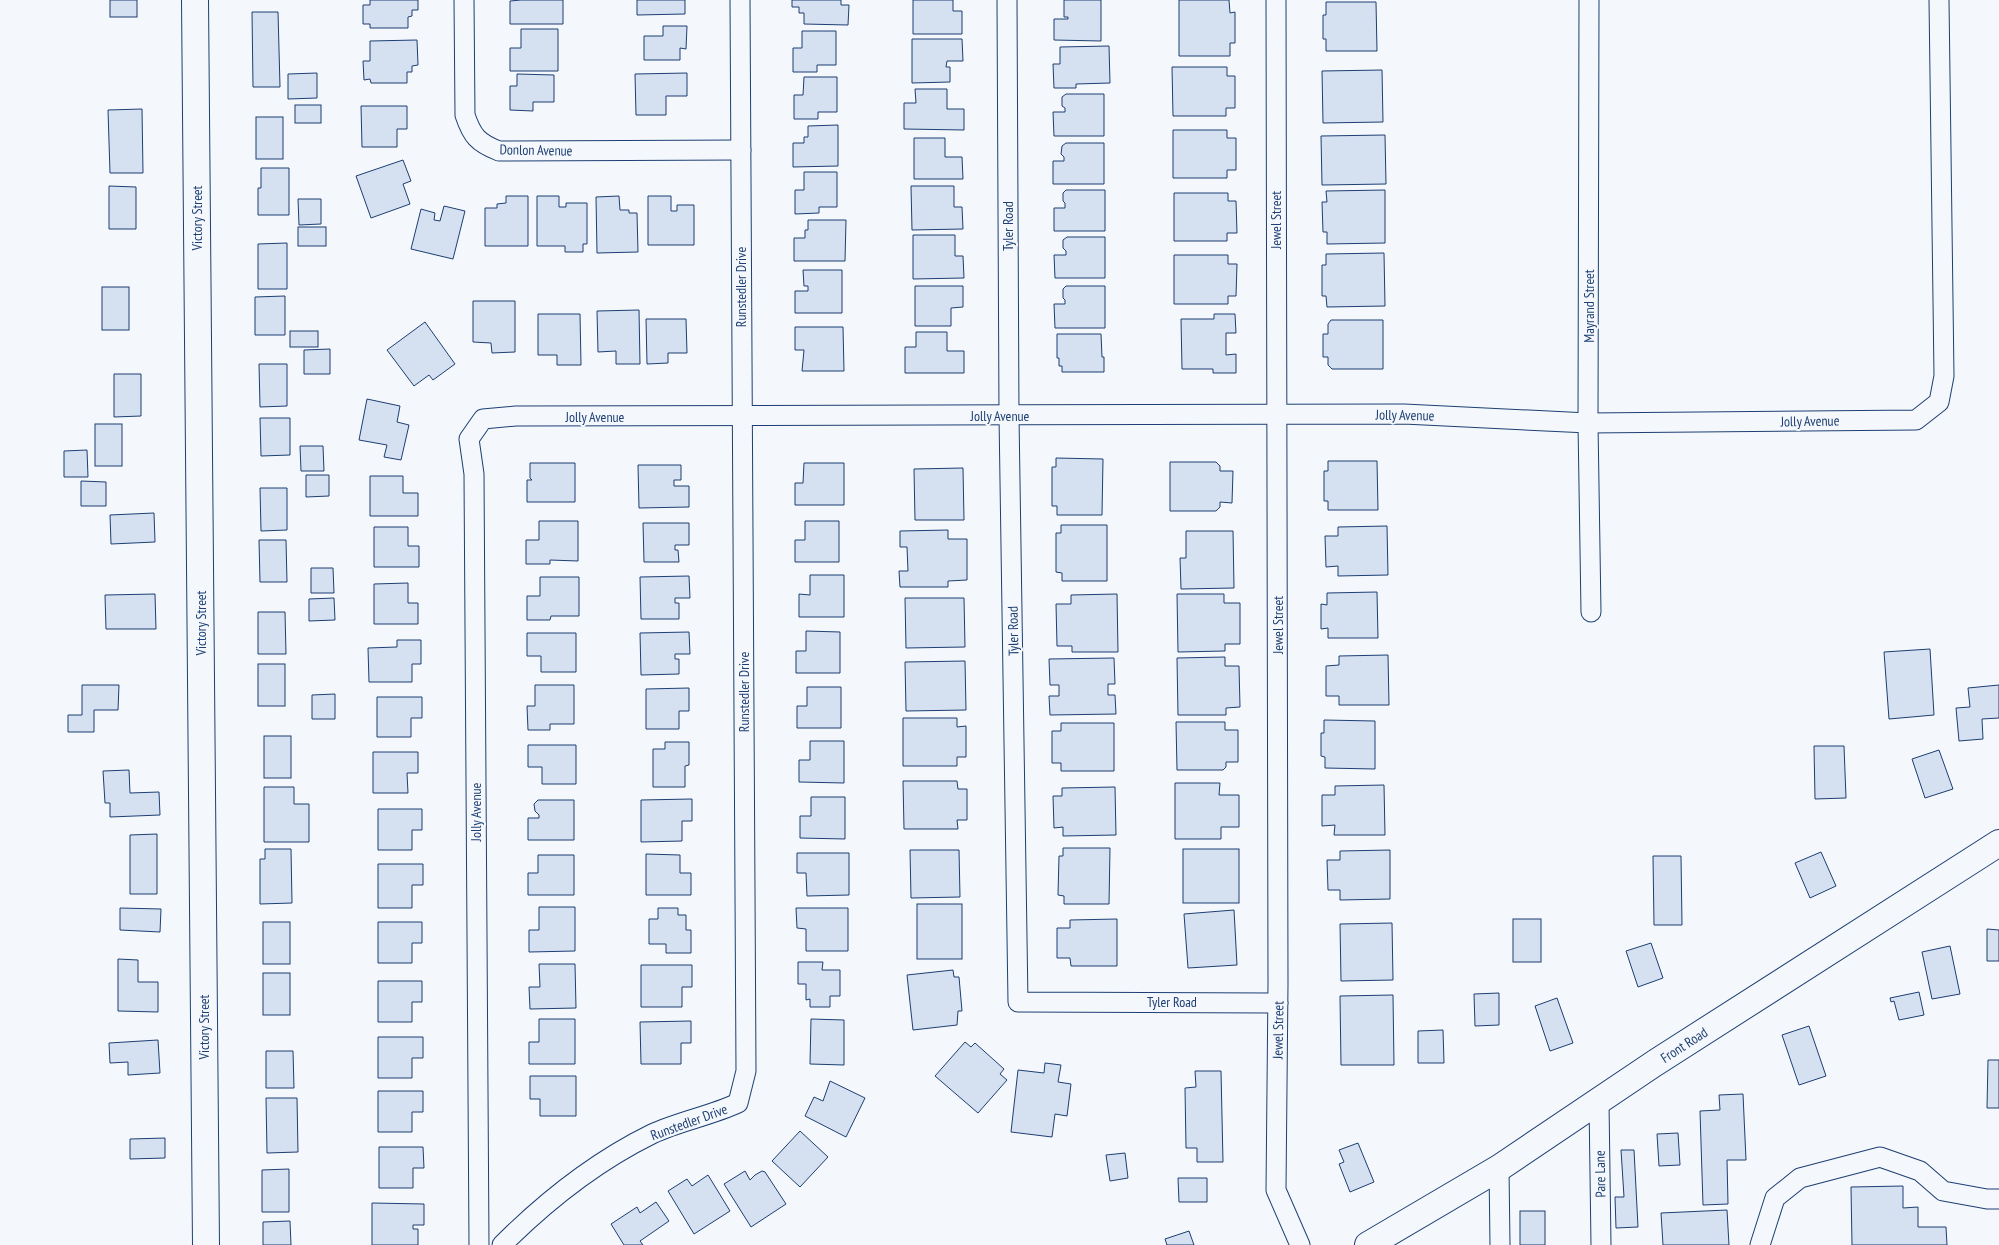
<svg xmlns="http://www.w3.org/2000/svg" width="1999" height="1245" viewBox="0 0 1999 1245" font-family="'PT Sans Narrow',sans-serif">
<style>
.building{fill:#d5e0f0;stroke:#1d3f73}
.lines{fill:none;stroke-linecap:round;stroke-linejoin:round}
.street-casing{stroke:#1d3f73;stroke-width:21}
.secondary-casing{stroke:#1d3f73;stroke-width:28}
.street{stroke:#f4f7fb;stroke-width:19}
.secondary{stroke:#f4f7fb;stroke-width:26}
.labels{text-anchor:middle;stroke-width:4;stroke-linejoin:round;paint-order:stroke}
.street-label{font-size:14px;fill:#1d3f73;stroke:#f4f7fb}
</style>
<rect width="100%" height="100%" fill="#f4f7fb"/>
<!-- building -->
<g class="building">
<rect x="110" y="0" width="27" height="17"/>
<polygon points="370,0 418,0 418,10 412,10 412,16 408,17 408,28 370,28 370,24 363,24 363,5 370,5"/>
<polygon points="521,0 563,0 563,24 510,24 510,1"/>
<polygon points="637,0 685,0 685,14 637,15"/>
<polygon points="792,0 841,0 841,5 849,5 848,25 804,24 804,13 799,13 799,7 792,7"/>
<polygon points="913,0 953,0 953,11 962,11 962,34 913,34"/>
<polygon points="1064,0 1101,0 1101,41 1054,40 1054,19 1068,19 1068,17 1064,17"/>
<polygon points="1179,0 1229,0 1230,13 1235,12 1235,43 1230,43 1230,56 1179,56"/>
<polygon points="1326,2 1376,2 1377,51 1326,51 1326,39 1323,39 1323,15 1326,15"/>
<polygon points="252,12 278,12 280,87 253,87"/>
<polygon points="663,26 687,26 686,49 680,48 680,60 644,60 644,36 663,36"/>
<polygon points="521,29 558,29 558,71 510,71 510,48 521,48"/>
<polygon points="802,31 836,31 836,65 817,65 817,72 793,72 793,48 802,48"/>
<polygon points="912,39 962,39 963,61 947,61 946,67 950,67 950,82 912,83"/>
<polygon points="417,40 418,65 412,66 412,72 407,72 407,83 371,83 370,79 364,80 363,61 370,61 370,41"/>
<polygon points="1109,46 1110,83 1076,84 1076,88 1054,88 1053,64 1060,64 1060,47"/>
<polygon points="1172,67 1227,67 1227,76 1235,76 1235,108 1226,108 1226,116 1173,116"/>
<polygon points="1382,70 1383,122 1323,123 1322,71"/>
<polygon points="317,73 317,98 288,99 288,74"/>
<polygon points="687,73 687,96 666,96 666,115 636,115 635,74"/>
<polygon points="517,74 554,75 554,102 533,102 533,111 510,110 510,86 517,86"/>
<polygon points="804,77 837,77 837,112 818,112 818,119 794,119 794,95 803,95"/>
<polygon points="915,89 947,89 947,109 964,109 964,130 904,129 904,103 916,103"/>
<polygon points="1066,94 1104,94 1104,136 1054,136 1053,112 1065,112 1065,108 1062,106 1062,97"/>
<rect x="295" y="105" width="26" height="18"/>
<polygon points="361,106 407,106 407,129 397,129 397,147 362,147"/>
<polygon points="142,109 143,173 110,173 108,110"/>
<rect x="256" y="117" width="27" height="42"/>
<polygon points="838,125 838,166 793,167 793,143 804,143 804,137 808,137 808,126"/>
<polygon points="1173,130 1227,130 1227,138 1236,138 1236,170 1227,170 1227,178 1173,178"/>
<polygon points="1385,135 1386,184 1322,185 1321,136"/>
<polygon points="914,138 945,138 945,157 962,157 963,179 914,179"/>
<polygon points="1066,143 1104,143 1104,184 1053,184 1053,161 1064,161 1064,157 1061,154 1062,146"/>
<polygon points="403,160 411,181 403,184 410,204 371,218 356,176"/>
<polygon points="261,168 289,168 289,215 258,215 258,188 261,188"/>
<polygon points="804,172 837,172 837,207 819,207 819,213 795,214 795,190 804,190"/>
<polygon points="109,186 136,187 136,229 109,229"/>
<polygon points="911,186 954,186 954,207 962,207 963,229 912,230"/>
<polygon points="1066,190 1105,190 1105,231 1054,231 1054,208 1065,208 1065,203 1063,201 1063,193"/>
<polygon points="1385,190 1385,243 1327,244 1327,232 1323,232 1322,202 1327,202 1326,191"/>
<polygon points="1174,193 1228,193 1228,201 1236,201 1237,233 1227,233 1227,241 1174,241"/>
<polygon points="506,196 528,196 528,246 485,246 485,208 497,208 497,204 506,203"/>
<polygon points="537,196 559,196 559,207 566,207 566,203 587,203 587,244 583,244 583,252 565,252 565,246 537,246"/>
<polygon points="619,196 620,210 629,210 629,213 637,213 638,252 597,253 596,197"/>
<polygon points="648,196 671,196 671,211 677,211 677,205 694,205 694,245 648,245"/>
<polygon points="298,199 321,199 321,224 299,225"/>
<polygon points="444,206 465,211 453,259 411,249 421,209 435,213 434,220 440,221"/>
<polygon points="808,220 846,220 845,261 794,261 794,238 805,238 805,230 808,230"/>
<rect x="298" y="227" width="28" height="19"/>
<polygon points="913,235 955,235 955,256 963,256 964,278 913,279"/>
<polygon points="1067,237 1105,237 1105,278 1055,278 1054,255 1066,255 1066,251 1063,248 1063,240"/>
<polygon points="287,243 287,289 258,289 258,244"/>
<polygon points="1384,253 1385,306 1327,307 1326,296 1322,296 1322,265 1326,265 1326,254"/>
<polygon points="1174,255 1228,255 1228,264 1237,264 1236,296 1228,296 1228,304 1174,304"/>
<polygon points="803,270 842,270 842,313 795,313 795,291 808,291 808,286 804,286"/>
<polygon points="915,286 963,286 963,307 951,308 951,326 915,326"/>
<polygon points="1066,286 1105,286 1105,328 1055,328 1054,304 1065,304 1065,300 1063,298 1063,289"/>
<rect x="102" y="287" width="27" height="43"/>
<polygon points="285,296 285,335 255,335 255,297"/>
<polygon points="473,301 515,301 515,352 492,353 491,343 473,342"/>
<polygon points="639,310 640,364 616,364 616,351 598,352 597,311"/>
<polygon points="538,314 580,314 581,365 557,365 557,355 538,355"/>
<polygon points="1214,314 1235,314 1236,333 1226,333 1226,355 1236,354 1236,373 1213,373 1213,369 1182,369 1181,319 1214,319"/>
<polygon points="646,319 686,319 687,353 668,353 668,363 647,364"/>
<polygon points="1331,320 1383,320 1383,369 1332,369 1328,365 1328,357 1323,357 1323,334 1328,334 1328,324"/>
<polygon points="425,322 455,364 433,380 429,375 414,386 387,350"/>
<polygon points="795,327 843,327 844,371 802,371 804,350 795,350"/>
<rect x="290" y="331" width="28" height="16"/>
<polygon points="916,332 947,332 947,351 964,351 964,373 905,373 905,347 916,347"/>
<polygon points="1057,334 1101,334 1102,357 1104,357 1104,372 1062,372 1062,366 1059,366 1059,358 1057,358"/>
<polygon points="330,349 330,374 304,374 304,350"/>
<polygon points="259,364 287,364 287,406 260,407"/>
<polygon points="114,374 141,374 141,416 114,417"/>
<polygon points="367,399 400,406 397,422 409,425 401,460 384,457 387,445 359,440"/>
<polygon points="260,418 290,418 290,455 261,456"/>
<rect x="95" y="424" width="27" height="42"/>
<polygon points="300,446 323,446 324,471 301,471"/>
<polygon points="87,450 88,477 64,477 64,451"/>
<polygon points="1056,458 1103,459 1102,515 1057,515 1057,506 1052,506 1052,467 1056,467"/>
<polygon points="1328,461 1377,461 1378,510 1328,510 1328,501 1324,501 1324,471 1328,471"/>
<polygon points="1170,462 1216,462 1220,466 1220,471 1233,471 1232,503 1220,502 1220,507 1216,511 1170,511"/>
<polygon points="530,463 575,463 575,502 527,502 527,480 532,480 530,478"/>
<polygon points="804,463 844,463 844,505 795,505 795,483 803,483"/>
<polygon points="638,465 681,465 681,480 674,480 674,486 689,486 689,507 639,508"/>
<polygon points="963,468 964,520 915,520 914,469"/>
<polygon points="306,475 329,475 329,496 306,497"/>
<polygon points="370,476 403,476 403,493 418,493 418,516 370,516"/>
<polygon points="81,481 106,482 106,506 81,506"/>
<polygon points="260,488 287,488 287,530 261,531"/>
<polygon points="154,513 155,542 111,544 110,515"/>
<polygon points="539,521 578,521 578,561 550,560 550,564 526,564 526,540 539,540"/>
<polygon points="805,521 839,521 839,562 795,562 795,540 805,540"/>
<polygon points="643,523 689,523 689,545 675,545 675,550 678,550 679,562 644,562"/>
<polygon points="1061,525 1107,525 1107,581 1062,581 1062,573 1056,572 1056,533 1061,533"/>
<polygon points="1387,526 1388,575 1338,576 1338,566 1326,567 1325,536 1338,536 1338,527"/>
<polygon points="374,527 408,527 408,546 419,546 419,567 374,567"/>
<polygon points="948,530 948,539 967,539 967,580 948,581 948,587 900,587 899,571 908,571 907,547 900,547 900,531"/>
<polygon points="1186,531 1233,531 1234,588 1181,589 1180,558 1186,558"/>
<polygon points="259,540 286,540 287,582 260,582"/>
<polygon points="311,568 333,568 334,593 311,593"/>
<polygon points="810,575 844,575 844,617 799,617 799,594 810,595"/>
<polygon points="689,576 690,598 675,598 675,603 679,603 679,619 641,619 640,577"/>
<polygon points="540,577 579,577 579,616 551,616 550,620 527,620 527,596 540,596"/>
<polygon points="408,583 408,603 418,603 418,624 374,624 374,584"/>
<polygon points="1377,592 1378,638 1328,638 1328,628 1321,629 1321,604 1327,605 1327,593"/>
<polygon points="155,594 156,629 106,629 105,595"/>
<polygon points="1117,594 1118,652 1072,652 1072,646 1057,646 1056,604 1071,604 1071,595"/>
<polygon points="1177,594 1224,594 1224,603 1240,603 1240,644 1225,644 1225,651 1178,652"/>
<polygon points="334,598 335,620 309,621 309,599"/>
<polygon points="905,598 964,598 965,647 906,648"/>
<polygon points="258,612 285,612 286,654 258,654"/>
<polygon points="806,631 840,632 840,673 796,673 796,651 806,651"/>
<polygon points="689,632 690,654 675,654 675,659 679,659 679,674 641,675 640,633"/>
<polygon points="527,633 576,633 576,672 541,672 541,656 527,656"/>
<polygon points="397,640 421,640 421,664 412,664 412,682 369,682 368,648 397,647"/>
<polygon points="1930,649 1934,715 1889,719 1884,652"/>
<polygon points="1388,655 1389,705 1339,705 1339,696 1326,696 1326,666 1339,665 1339,656"/>
<polygon points="1225,657 1225,666 1239,666 1240,707 1226,708 1226,715 1178,715 1177,658"/>
<polygon points="1114,658 1115,684 1108,684 1108,695 1115,695 1116,714 1050,715 1049,696 1059,696 1059,685 1050,685 1049,659"/>
<polygon points="965,661 966,710 906,711 905,662"/>
<rect x="258" y="664" width="27" height="42"/>
<polygon points="82,685 119,685 118,710 94,710 94,732 68,732 68,715 82,715"/>
<polygon points="535,685 574,685 574,724 550,724 550,730 528,730 527,706 535,706"/>
<polygon points="1999,685 1999,718 1982,719 1983,739 1959,741 1956,708 1970,707 1968,688"/>
<polygon points="807,687 841,687 841,728 797,728 797,706 807,706"/>
<polygon points="689,688 689,711 679,711 679,729 646,729 646,689"/>
<polygon points="335,694 335,719 312,719 312,695"/>
<polygon points="377,697 422,697 422,718 411,718 411,737 377,737"/>
<polygon points="903,718 957,718 957,727 966,726 966,757 957,757 957,766 903,766"/>
<polygon points="1324,720 1375,721 1375,769 1325,768 1325,757 1321,756 1321,733 1324,733"/>
<polygon points="1176,722 1225,722 1225,730 1238,730 1238,762 1226,762 1226,767 1223,770 1177,770"/>
<polygon points="1061,723 1114,723 1114,771 1061,771 1061,763 1052,763 1052,731 1061,731"/>
<rect x="264" y="736" width="27" height="42"/>
<polygon points="810,741 844,741 844,783 799,782 799,760 810,760"/>
<polygon points="665,742 689,742 689,765 685,766 685,787 653,787 653,749 665,749"/>
<polygon points="528,745 576,745 576,784 542,784 542,767 528,767"/>
<polygon points="1814,746 1844,746 1846,798 1815,799"/>
<polygon points="1939,750 1953,789 1925,798 1912,759"/>
<polygon points="373,752 418,752 418,773 407,773 408,793 373,793"/>
<polygon points="129,770 130,793 159,792 160,815 110,817 110,803 105,803 103,771"/>
<polygon points="903,781 957,781 958,789 967,789 967,820 957,820 958,829 904,829"/>
<polygon points="1175,783 1220,783 1219,795 1239,795 1239,827 1221,827 1221,839 1175,839"/>
<polygon points="1384,785 1385,835 1334,835 1335,825 1322,826 1322,795 1335,795 1335,786"/>
<polygon points="264,787 294,787 294,804 309,804 309,842 264,842"/>
<polygon points="1115,787 1116,835 1063,836 1063,827 1054,828 1053,796 1062,796 1062,788"/>
<polygon points="811,797 845,797 845,839 800,838 800,816 811,816"/>
<polygon points="692,799 692,821 682,821 682,841 641,842 641,800"/>
<polygon points="538,800 574,800 574,840 528,840 528,818 539,818 539,815 535,811 534,804"/>
<polygon points="378,809 422,809 422,830 412,830 412,850 378,850"/>
<polygon points="157,834 157,894 130,894 130,835"/>
<polygon points="1063,848 1110,848 1109,904 1064,904 1064,896 1058,895 1059,856 1063,856"/>
<polygon points="265,849 291,849 292,903 260,904 260,859 265,859"/>
<rect x="1183" y="849" width="56" height="54"/>
<polygon points="910,850 959,850 960,897 911,898"/>
<polygon points="1390,850 1390,899 1340,900 1340,890 1328,890 1327,860 1340,860 1340,851"/>
<polygon points="1821,852 1836,886 1810,898 1795,863"/>
<polygon points="797,853 849,853 849,895 807,896 806,873 797,873"/>
<polygon points="646,854 680,855 680,873 691,873 691,895 646,895"/>
<polygon points="538,855 574,855 574,895 528,895 528,873 538,873"/>
<polygon points="1653,856 1681,856 1682,925 1654,925"/>
<polygon points="378,864 423,864 423,885 412,885 412,908 378,908"/>
<rect x="917" y="904" width="45" height="55"/>
<polygon points="539,907 575,907 575,951 529,952 529,930 539,930"/>
<polygon points="120,908 161,909 160,932 120,930"/>
<polygon points="658,908 678,908 678,915 686,915 686,930 691,930 691,953 666,953 666,944 649,944 649,919 658,919"/>
<polygon points="796,908 848,908 848,951 806,951 806,929 797,928"/>
<polygon points="1234,910 1237,965 1188,968 1184,914"/>
<polygon points="1117,919 1117,966 1071,966 1070,958 1057,958 1057,928 1070,928 1070,920"/>
<rect x="1513" y="919" width="28" height="43"/>
<rect x="263" y="922" width="27" height="42"/>
<polygon points="378,922 422,922 422,943 412,943 412,963 378,963"/>
<polygon points="1392,923 1393,980 1341,981 1340,924"/>
<polygon points="1987,929 1999,930 1999,961 1987,961"/>
<polygon points="1651,943 1663,978 1638,987 1626,951"/>
<polygon points="1950,946 1960,994 1932,999 1922,952"/>
<polygon points="118,959 138,960 138,982 158,982 158,1012 118,1011"/>
<polygon points="798,962 823,962 822,970 840,970 840,996 830,996 830,1007 810,1007 810,999 806,1000 806,984 798,984"/>
<polygon points="539,964 575,964 576,1008 530,1009 529,987 540,987"/>
<polygon points="641,965 692,965 692,987 682,987 682,1007 641,1007"/>
<polygon points="953,970 954,977 959,977 962,1011 958,1011 957,1025 913,1030 907,975"/>
<rect x="263" y="973" width="27" height="42"/>
<polygon points="378,981 422,981 422,1002 412,1002 412,1022 378,1022"/>
<polygon points="1919,992 1924,1015 1899,1020 1894,1001 1891,1002 1890,998"/>
<polygon points="1499,993 1499,1025 1475,1026 1474,994"/>
<polygon points="1393,995 1394,1065 1341,1065 1340,996"/>
<polygon points="1557,998 1573,1043 1550,1051 1535,1006"/>
<polygon points="539,1019 575,1019 575,1064 529,1064 529,1042 539,1042"/>
<polygon points="811,1019 844,1020 844,1065 810,1064"/>
<polygon points="691,1021 691,1043 681,1043 681,1064 641,1064 640,1022"/>
<polygon points="1809,1026 1826,1076 1799,1085 1782,1035"/>
<polygon points="1443,1030 1444,1063 1418,1063 1418,1031"/>
<polygon points="378,1037 423,1037 423,1058 412,1058 412,1078 378,1078"/>
<polygon points="158,1040 160,1073 128,1075 128,1062 110,1063 109,1043"/>
<polygon points="965,1042 971,1047 975,1043 1004,1069 1000,1074 1007,1080 978,1113 935,1076"/>
<polygon points="266,1051 293,1051 294,1088 266,1088"/>
<polygon points="1988,1060 1999,1060 1999,1108 1987,1108"/>
<polygon points="1045,1063 1061,1065 1058,1082 1071,1084 1067,1116 1055,1114 1052,1137 1011,1132 1018,1070 1044,1073"/>
<polygon points="1195,1071 1221,1071 1223,1162 1197,1162 1197,1148 1186,1148 1185,1088 1196,1087"/>
<polygon points="530,1076 576,1076 576,1116 540,1116 540,1099 530,1099"/>
<polygon points="830,1081 865,1098 846,1137 805,1116 814,1097 823,1101"/>
<polygon points="378,1091 423,1091 423,1112 412,1112 412,1132 378,1132"/>
<polygon points="1743,1094 1746,1160 1727,1160 1728,1204 1703,1205 1700,1111 1720,1110 1719,1095"/>
<polygon points="266,1098 297,1098 298,1152 267,1153"/>
<polygon points="800,1131 828,1157 800,1187 772,1161"/>
<polygon points="1678,1133 1680,1165 1659,1166 1657,1134"/>
<polygon points="165,1138 165,1158 130,1159 130,1139"/>
<polygon points="1358,1143 1374,1182 1350,1192 1339,1164 1344,1162 1339,1150"/>
<polygon points="379,1147 423,1147 424,1168 413,1168 413,1188 379,1188"/>
<polygon points="1621,1150 1634,1150 1638,1227 1616,1228 1615,1197 1624,1197"/>
<polygon points="1125,1153 1128,1178 1110,1181 1106,1155"/>
<polygon points="289,1169 289,1212 262,1212 262,1170"/>
<polygon points="745,1171 750,1180 755,1175 762,1171 765,1172 786,1204 751,1227 724,1184"/>
<polygon points="708,1175 730,1211 694,1234 668,1191 687,1179 692,1186"/>
<polygon points="1178,1178 1207,1178 1207,1202 1179,1202"/>
<polygon points="1903,1186 1903,1208 1918,1207 1918,1227 1946,1227 1947,1245 1852,1245 1851,1187"/>
<polygon points="656,1202 669,1221 640,1241 643,1245 624,1245 611,1224 637,1207 640,1213"/>
<polygon points="372,1203 424,1204 424,1225 413,1225 413,1229 418,1229 418,1245 372,1245"/>
<polygon points="1727,1210 1729,1245 1663,1245 1661,1213"/>
<rect x="1520" y="1211" width="25" height="34"/>
<polygon points="290,1221 291,1245 263,1245 263,1222"/>
<polygon points="1189,1231 1194,1245 1167,1245 1165,1239"/>
</g>
<g class="lines">
<!-- street casing -->
<g class="street-casing">
<g id="street">
<path d="M464 0 465 115C472 136 478 143 499 151L741 150"/>
<polyline points="1007,0 1009,416 1018,1002 1278,1003"/>
<polyline points="1276,0 1278,984 1276,1190 1300,1245"/>
<polyline points="1589,0 1588,423 1591,612"/>
<polyline points="1599,1102 1601,1245"/>
<polyline points="1499,1168 1500,1245"/>
<polyline points="479,1245 474,474 469,439 483,419 516,416 1404,414 1588,423 1916,420 1939,402 1944,376 1939,0"/>
<path d="M502 1245C545 1202 597 1161 652 1134 680 1121 710 1116 738 1103L746 1071 740 0"/>
<polyline points="1760,1245 1775,1198 1800,1178 1880,1157 1920,1171 1943,1191 1987,1199 1999,1199"/>
</g>
</g>
<!-- secondary casing -->
<g class="secondary-casing">
<g id="secondary">
<polyline points="195,0 206,1245"/>
<polyline points="1368,1245 1499,1168 1655,1063 1999,843"/>
</g>
</g>
<!-- street -->
<use href="#street" class="street"/>
<!-- secondary -->
<use href="#secondary" class="secondary"/>
</g>
<g class="labels">
<!-- street labels -->
<g class="street-label">
<text transform="translate(536 150) rotate(1)" y="5">Donlon Avenue</text>
<text transform="translate(197 218) rotate(-90)" y="5">Victory Street</text>
<text transform="translate(1276 220) rotate(-90)" y="5">Jewel Street</text>
<text transform="translate(1008 226) rotate(-90)" y="5">Tyler Road</text>
<text transform="translate(741 287) rotate(-90)" y="5">Runstedler Drive</text>
<text transform="translate(1589 306) rotate(-90)" y="5">Mayrand Street</text>
<text transform="translate(1405 415) rotate(1)" y="5">Jolly Avenue</text>
<text x="1000" y="421">Jolly Avenue</text>
<text x="595" y="422">Jolly Avenue</text>
<text transform="translate(1810 421) rotate(-1)" y="5">Jolly Avenue</text>
<text transform="translate(201 623) rotate(-90)" y="5">Victory Street</text>
<text transform="translate(1278 625) rotate(-90)" y="5">Jewel Street</text>
<text transform="translate(1013 631) rotate(-91)" y="5">Tyler Road</text>
<text transform="translate(744 692) rotate(-90)" y="5">Runstedler Drive</text>
<text transform="translate(476 812) rotate(-90)" y="5">Jolly Avenue</text>
<text x="1172" y="1007">Tyler Road</text>
<text transform="translate(204 1027) rotate(-90)" y="5">Victory Street</text>
<text transform="translate(1278 1030) rotate(-89)" y="5">Jewel Street</text>
<text transform="translate(1684 1045) rotate(-33)" y="5">Front Road</text>
<text transform="translate(689 1122) rotate(-20)" y="5">Runstedler Drive</text>
<text transform="translate(1600 1174) rotate(-91)" y="5">Pare Lane</text>
</g>
</g>
</svg>
